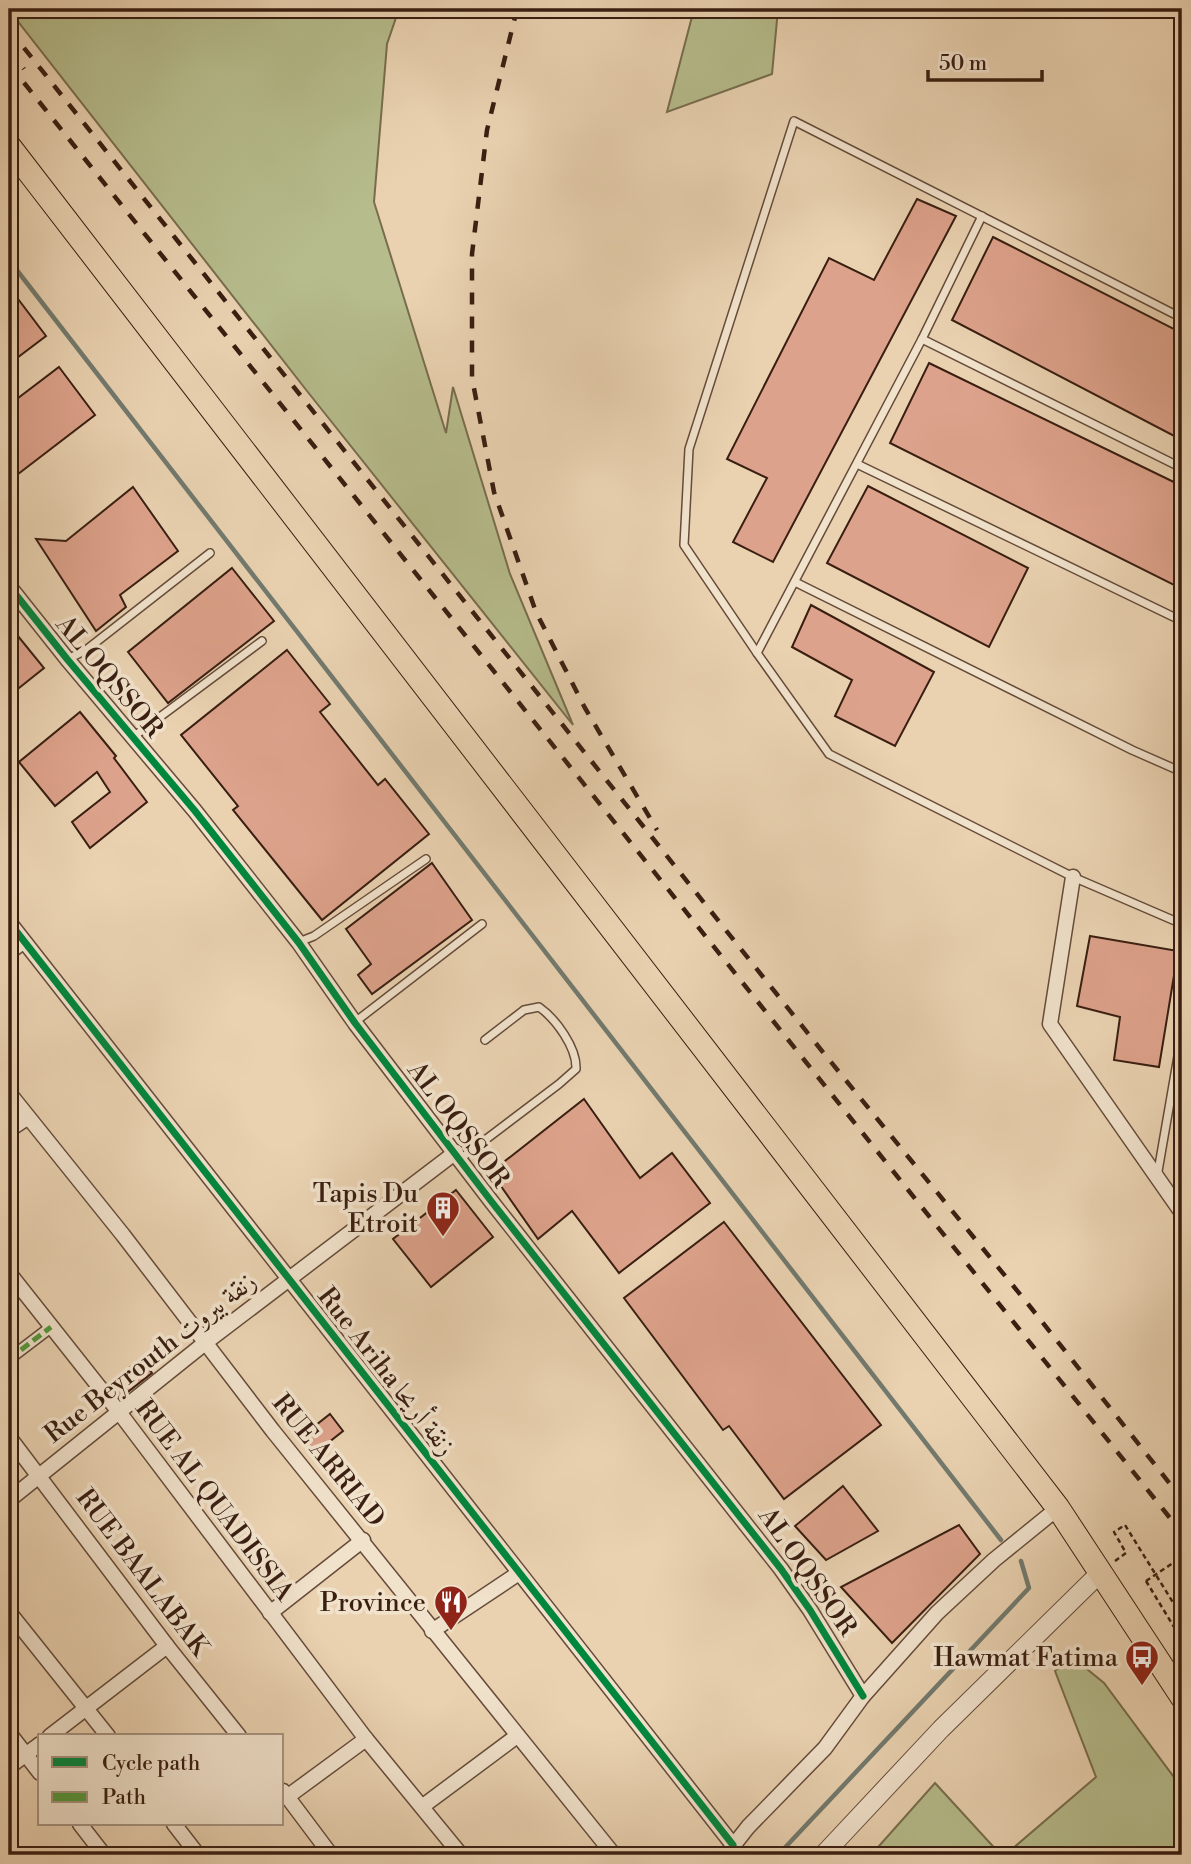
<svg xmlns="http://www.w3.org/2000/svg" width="1191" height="1864" viewBox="0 0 1191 1864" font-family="'Libre Bodoni',Amiri,serif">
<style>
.green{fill:#b6bc8c;stroke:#786d4e;stroke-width:2}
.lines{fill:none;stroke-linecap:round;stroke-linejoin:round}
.stream{stroke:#727a6f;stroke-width:4.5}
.building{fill:#dda28b;stroke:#391e11;stroke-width:2}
.service-casing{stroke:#654b39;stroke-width:10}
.pedestrian-casing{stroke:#654b39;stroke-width:13}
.minor-casing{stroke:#654b39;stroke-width:17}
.tertiary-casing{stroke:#654b39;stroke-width:20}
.primary-casing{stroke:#391e11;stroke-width:25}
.path{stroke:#391e11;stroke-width:2.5;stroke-dasharray:5 3.5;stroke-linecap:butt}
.service{stroke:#f1e2cc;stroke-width:7}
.pedestrian{stroke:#f1e2cc;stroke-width:10}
.minor{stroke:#f1e2cc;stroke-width:14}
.tertiary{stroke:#f1e2cc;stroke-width:18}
.primary{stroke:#ead2b1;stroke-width:23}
.rail{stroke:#391e11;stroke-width:4.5;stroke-dasharray:12 12;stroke-linecap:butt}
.path-bridge{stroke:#391e11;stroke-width:2.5;stroke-dasharray:5 3.5;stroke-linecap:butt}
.quiet{stroke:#529a3c;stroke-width:5;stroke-dasharray:10 5;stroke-linecap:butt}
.cycleway-casing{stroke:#f1e2cc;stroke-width:11}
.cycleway{stroke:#00873e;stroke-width:7}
.labels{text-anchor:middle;stroke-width:7;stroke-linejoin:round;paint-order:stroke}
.street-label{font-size:26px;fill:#391e11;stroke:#f1e2cc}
.poi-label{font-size:26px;fill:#391e11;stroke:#f1e2cc;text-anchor:end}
</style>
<rect width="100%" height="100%" fill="#ead2b1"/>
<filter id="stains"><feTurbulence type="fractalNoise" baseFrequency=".00286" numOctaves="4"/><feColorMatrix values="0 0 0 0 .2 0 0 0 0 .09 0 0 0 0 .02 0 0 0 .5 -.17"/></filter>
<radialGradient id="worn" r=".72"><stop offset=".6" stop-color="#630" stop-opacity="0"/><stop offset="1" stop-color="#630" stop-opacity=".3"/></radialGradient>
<!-- green -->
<g class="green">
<polygon points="399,9 387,44 374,202 446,433 453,387 510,574 573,725 307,391 9,10"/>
<polygon points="694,9 778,9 772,74 667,112"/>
<polygon points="1071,1656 1104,1683 1182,1788 1182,1855 1005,1855 1096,1777 1055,1671"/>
<polygon points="935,1783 1001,1855 871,1855"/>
</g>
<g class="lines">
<!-- stream -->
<g class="stream">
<polyline points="9,260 1001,1540"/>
<polyline points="778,1855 1029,1588 1021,1561"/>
</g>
</g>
<!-- building -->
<g class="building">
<polygon points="917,199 956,216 773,562 733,542 767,478 727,459 829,258 874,280"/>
<polygon points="993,237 1182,333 1182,440 952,320"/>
<polygon points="9,287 46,336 9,364"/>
<polygon points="929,363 1182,486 1182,589 890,443"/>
<polygon points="59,367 95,415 9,481 9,405"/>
<polygon points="868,486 1028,568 989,647 827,563"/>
<polygon points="133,487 178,551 120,595 126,607 96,631 36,539 66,541"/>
<polygon points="232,568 274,621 168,703 128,652"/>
<polygon points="811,605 934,672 895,746 835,716 852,680 792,647"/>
<polygon points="9,625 44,668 9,696"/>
<polygon points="287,650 330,704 320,712 378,785 385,779 429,834 322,920 233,810 238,806 181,735"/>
<polygon points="80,712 116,756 114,758 147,802 90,848 72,822 110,792 97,772 55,806 19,762"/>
<polygon points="432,863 472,920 372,994 358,975 371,964 346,929"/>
<polygon points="1090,936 1178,951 1159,1067 1114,1060 1120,1017 1077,1006"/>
<polygon points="584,1099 640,1178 672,1153 710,1203 619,1273 572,1211 538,1239 491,1172"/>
<polygon points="456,1190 493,1237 431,1287 393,1239"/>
<polygon points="724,1222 881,1425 784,1499 729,1426 723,1430 624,1298"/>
<polygon points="141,1359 152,1373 120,1398 109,1383"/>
<polygon points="330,1414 343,1431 314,1454 301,1437"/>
<polygon points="843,1486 878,1531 826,1560 795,1526"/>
<polygon points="959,1525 980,1554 892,1643 841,1587"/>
</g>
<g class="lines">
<!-- service casing -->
<g class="service-casing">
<g id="service">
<polyline points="1182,318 794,121 689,449 684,545 757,653 829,754 1073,877 1182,924"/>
<polyline points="922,339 1182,468"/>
<polyline points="857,464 1182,621"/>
<polyline points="795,582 1132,750 1182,772"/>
<polyline points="757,653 922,339 982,216"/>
<polyline points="68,659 86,650 210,553"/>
<polyline points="133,737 262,641"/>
<polyline points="299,942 314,936 426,859"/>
<polyline points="355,1022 482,924"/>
<path d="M460 1159 559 1084 576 1069C577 1048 556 1019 539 1007L524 1010 485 1040"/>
<polyline points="1157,1177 1182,1033"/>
</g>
</g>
<!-- pedestrian casing -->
<g class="pedestrian-casing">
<polyline id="pedestrian" points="9,1359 51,1327"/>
</g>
<!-- minor casing -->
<g class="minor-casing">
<g id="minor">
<polyline points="9,586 67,659 195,811 299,943 355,1023 491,1201 781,1569 810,1610 863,1696"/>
<polyline points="1073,877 1050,1024 1182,1213"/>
<polyline points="9,922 733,1845"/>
<polyline points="9,952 23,942"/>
<polyline points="9,1093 123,1235 273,1431 614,1855"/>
<polyline points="9,1130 27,1118"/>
<polyline points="9,1273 119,1412 366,1739 461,1855"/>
<polyline points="9,1437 167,1646 239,1736"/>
<polyline points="9,1500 205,1343 456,1152"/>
<polyline points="9,1612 108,1736"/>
<polyline points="270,1613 363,1540"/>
<polyline points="432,1631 519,1573"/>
<polyline points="9,1733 40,1773"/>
<polyline points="50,1736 167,1646"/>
<polyline points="9,1767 40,1744"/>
<polyline points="283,1791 331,1855"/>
<polyline points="287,1797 366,1739"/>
<polyline points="423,1806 517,1736"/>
<polyline points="80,1824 104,1855"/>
<polyline points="174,1824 198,1855"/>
<polyline points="9,1848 14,1855"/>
<polyline points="726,1855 748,1827 825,1748 863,1696 937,1613 994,1560 1058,1508"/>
</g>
</g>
<!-- tertiary casing -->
<g class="tertiary-casing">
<polyline id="tertiary" points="823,1855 941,1729 1101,1572"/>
</g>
<!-- primary casing -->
<g class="primary-casing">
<polyline id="primary" points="9,146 1058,1508 1182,1697"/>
</g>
<!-- path -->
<g class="path">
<polyline points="1115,1561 1126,1553 1114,1532 1125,1525 1182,1617"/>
<polyline points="1146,1581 1182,1640"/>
</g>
<!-- service -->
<use href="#service" class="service"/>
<!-- pedestrian -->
<use href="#pedestrian" class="pedestrian"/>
<!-- minor -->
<use href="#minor" class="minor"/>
<!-- tertiary -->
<use href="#tertiary" class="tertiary"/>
<!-- primary -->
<use href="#primary" class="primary"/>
<!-- rail -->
<g class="rail">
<polyline points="517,9 487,130 472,254 472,378 494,492 536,612 585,708 657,830"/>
<polyline points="9,29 822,1051 1028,1304 1182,1499"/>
<polyline points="9,49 24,69"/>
<polyline points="9,64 1182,1533"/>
</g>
<!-- path-bridge -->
<polyline class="path-bridge" points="1146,1581 1182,1557"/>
<!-- quiet -->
<polyline class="quiet" points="9,1359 51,1327"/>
<!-- cycleway casing -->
<g class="cycleway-casing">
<g id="cycleway">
<polyline points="9,586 67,659 195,811 299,943 355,1023 491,1201 781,1569 810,1610 863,1696"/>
<polyline points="9,922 733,1845"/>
</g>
</g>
<!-- cycleway -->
<use href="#cycleway" class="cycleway"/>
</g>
<!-- icons -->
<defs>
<g id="building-pin" transform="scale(1.75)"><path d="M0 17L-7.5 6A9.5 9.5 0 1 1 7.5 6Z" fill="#8f2418" stroke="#f1e2cc"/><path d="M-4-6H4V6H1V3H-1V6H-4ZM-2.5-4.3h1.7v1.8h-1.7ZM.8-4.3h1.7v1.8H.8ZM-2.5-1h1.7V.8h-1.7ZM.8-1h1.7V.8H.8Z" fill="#fff"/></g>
<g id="restaurant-pin" transform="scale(1.75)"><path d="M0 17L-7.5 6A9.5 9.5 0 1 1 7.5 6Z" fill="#8f2418" stroke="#f1e2cc"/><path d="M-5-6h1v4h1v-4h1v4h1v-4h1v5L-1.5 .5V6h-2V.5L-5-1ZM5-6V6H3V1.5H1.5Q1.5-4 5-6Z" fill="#fff"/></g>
<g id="bus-pin" transform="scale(1.75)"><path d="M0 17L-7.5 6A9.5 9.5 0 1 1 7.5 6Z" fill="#8f2418" stroke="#f1e2cc"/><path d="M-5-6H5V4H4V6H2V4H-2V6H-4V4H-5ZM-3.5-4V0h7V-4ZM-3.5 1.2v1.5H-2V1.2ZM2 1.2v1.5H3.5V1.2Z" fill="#fff"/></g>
</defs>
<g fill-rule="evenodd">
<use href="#building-pin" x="443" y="1208"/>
<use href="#restaurant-pin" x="451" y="1602"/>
<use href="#bus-pin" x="1142" y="1657"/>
</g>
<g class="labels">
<!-- street labels -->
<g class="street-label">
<text transform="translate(110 676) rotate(50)" y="9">AL OQSSOR</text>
<text transform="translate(459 1124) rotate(53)" y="9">AL OQSSOR</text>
<text transform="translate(150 1357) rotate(-38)" y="9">Rue Beyrouth زنقة بيروت</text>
<text transform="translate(387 1371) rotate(52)" y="9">Rue Ariha زنقة أريحا</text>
<text transform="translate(329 1460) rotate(51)" y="9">RUE ARRIAD</text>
<text transform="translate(215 1500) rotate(53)" y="9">RUE AL QUADISSIA</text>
<text transform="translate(808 1571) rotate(55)" y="9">AL OQSSOR</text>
<text transform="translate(143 1572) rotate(53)" y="9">RUE BAALABAK</text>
</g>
<!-- poi labels -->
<g class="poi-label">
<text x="418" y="1202">Tapis Du<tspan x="418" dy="30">Etroit</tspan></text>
<text x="426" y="1611">Province</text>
<text x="1118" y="1666">Hawmat Fatima</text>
</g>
</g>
<!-- margin -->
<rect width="1191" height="1864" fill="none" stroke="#ead2b1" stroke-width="35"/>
<rect x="10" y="10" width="1170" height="1843" fill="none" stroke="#391e11" stroke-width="3.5"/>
<rect x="18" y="18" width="1156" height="1829" fill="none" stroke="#391e11" stroke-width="2"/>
<!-- legend -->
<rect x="38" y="1734" width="245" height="91" fill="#f1e2cc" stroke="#a79481" stroke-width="2"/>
<rect x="52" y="1757" width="35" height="10" fill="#00873e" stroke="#a79481" stroke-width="2"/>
<text x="102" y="1770" font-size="21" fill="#391e11">Cycle path</text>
<rect x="52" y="1792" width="35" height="10" fill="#529a3c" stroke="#a79481" stroke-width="2"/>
<text x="102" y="1804" font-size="21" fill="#391e11">Path</text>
<!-- scale -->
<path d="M928 70v10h114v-10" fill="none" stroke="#391e11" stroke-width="3.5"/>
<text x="939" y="70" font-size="21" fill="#391e11" stroke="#f1e2cc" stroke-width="5" paint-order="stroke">50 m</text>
<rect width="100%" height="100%" filter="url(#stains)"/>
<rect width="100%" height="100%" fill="url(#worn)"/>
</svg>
